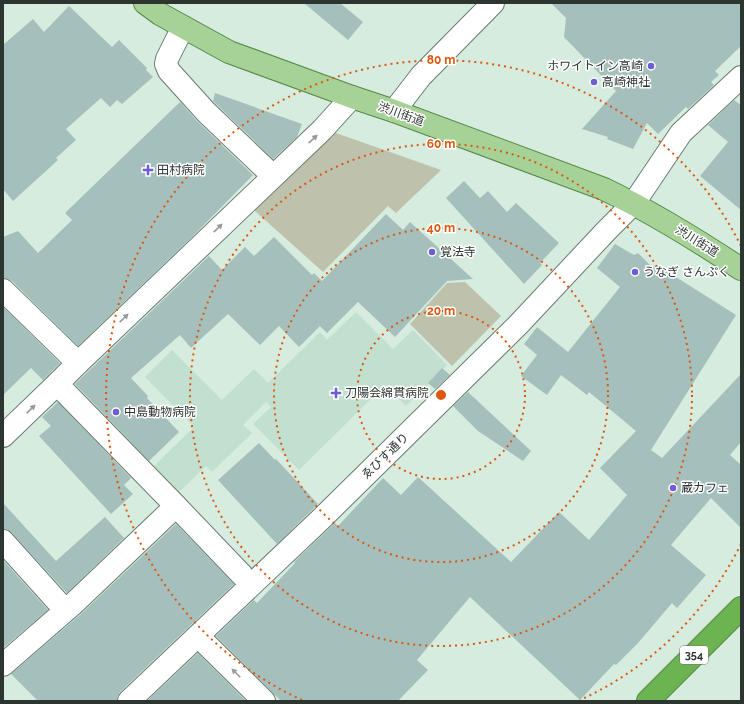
<svg xmlns="http://www.w3.org/2000/svg" width="744" height="704" viewBox="0 0 744 704" font-family="Raleway,'Noto Sans JP',sans-serif">
<style>
.built{fill:#c2e0d0}
.green{fill:#bec1ab}
.building{fill:#a5c0bc}
.lines{fill:none;stroke-linecap:round;stroke-linejoin:round}
.minor-casing{stroke:#687d72;stroke-width:24}
.major-casing{stroke:#568846;stroke-width:24}
.highway-casing{stroke:#568846;stroke-width:24}
.minor{stroke:#fff;stroke-width:22}
.major{stroke:#a7d297;stroke-width:22}
.highway{stroke:#6cb452;stroke-width:22}
.oneway{fill:#969a98}
.ring{fill:none;stroke:#df570e;stroke-width:2;stroke-dasharray:2 4}
.poi-dot{fill:#6e5dd7;stroke:#fff;stroke-width:1.5}
.labels{text-anchor:middle;stroke-width:3;stroke-linejoin:round;paint-order:stroke}
.shield{fill:#fff;stroke:#6c726f;stroke-width:1}
.shield-label{font-size:11px;font-weight:bold;fill:#2d3531}
.poi-label{font-size:12px;fill:#2d3531;stroke:#fff;text-anchor:start}
.street-label{font-size:12px;fill:#2d3531;stroke:#fff}
.centre{fill:#df570e;stroke:#fff;stroke-width:2}
.ring-label{font-size:12px;text-anchor:middle;font-weight:bold;fill:#df570e;stroke:#fff;stroke-width:3;stroke-linejoin:round;paint-order:stroke}
</style>
<rect width="100%" height="100%" fill="#d5ecdf"/>
<!-- built -->
<polygon class="built" points="356,312 393,349 413,330 447,365 406,406 385,385 299,470 253,424 271,407 266,402 243,425 252,433 212,472 206,466 177,494 152,468 194,427 145,377 172,350 222,400 254,369 268,383 320,332 327,340"/>
<!-- green -->
<g class="green">
<polygon points="333,132 441,170 396,213 388,206 323,272 253,209"/>
<polygon points="465,282 501,316 452,366 410,324 447,283"/>
</g>
<!-- building -->
<g class="building">
<polygon points="304,3 340,3 363,22 348,40"/>
<polygon points="551,3 741,3 741,46 715,71 719,75 711,82 714,85 688,109 686,107 658,134 647,123 633,149 607,139 608,137 582,129 616,91 564,37 566,18"/>
<polygon points="69,6 112,47 119,40 147,68 146,70 153,77 122,104 117,100 110,107 101,98 66,129 76,140 56,158 58,160 13,201 3,189 3,45 33,19 44,32"/>
<polygon points="215,93 302,124 297,137 273,159 213,101"/>
<polygon points="734,100 741,105 741,210 700,176 728,142 708,125"/>
<polygon points="180,102 197,121 253,175 192,237 78,346 12,281 6,278 3,278 3,237 18,231 38,253 72,220 65,213"/>
<polygon points="464,181 480,198 488,191 507,212 516,203 559,243 540,263 542,265 524,284 446,198"/>
<polygon points="386,214 403,230 410,222 473,279 447,281 395,337 358,302 327,333 320,326 299,347 279,326 260,345 228,314 191,348 180,335 131,378 148,396 147,398 179,432 149,461 75,384 209,256 222,270 245,247 254,256 274,237 312,275 314,273 322,281"/>
<polygon points="615,244 634,255 638,253 653,268 657,265 736,315 651,450 662,458 741,374 741,442 730,455 741,465 741,528 711,498 671,545 706,575 677,608 672,603 638,643 616,665 614,664 580,700 470,597 417,660 428,670 398,701 281,701 216,636 254,600 257,603 295,563 294,562 335,523 338,526 383,478 401,495 418,477 511,562 559,512 589,540 627,495 600,468 636,431 589,392 587,395 561,375 547,395 521,376 537,355 524,344 537,327 568,352 620,287 597,268"/>
<polygon points="3,307 60,363 43,380 31,368 3,395"/>
<polygon points="442,368 450,375 435,389 428,383"/>
<polygon points="468,392 531,451 523,461 478,431 453,406"/>
<polygon points="58,402 131,478 124,485 133,494 111,514 39,436 51,426 42,417"/>
<polygon points="259,443 275,460 276,459 318,504 277,544 218,480"/>
<polygon points="3,503 56,561 105,517 124,538 67,593 12,533 7,529 3,529"/>
<polygon points="176,524 234,584 120,692 117,697 117,701 38,701 11,674 81,614"/>
<polygon points="3,560 48,610 3,648"/>
<polygon points="198,653 245,700 244,701 147,701"/>
</g>
<g class="lines">
<!-- minor casing -->
<g class="minor-casing">
<g id="minor">
<polyline points="183,27 167,59 166,64 169,71 206,112 273,176"/>
<polyline points="394,111 421,76 493,3"/>
<polyline points="3,290 78,363"/>
<polyline points="3,436 57,384 78,363 322,130 352,97"/>
<polyline points="176,506 242,575"/>
<polyline points="3,541 65,610"/>
<polyline points="198,636 264,701"/>
<polyline points="3,665 72,605 176,506 57,384"/>
<polyline points="129,701 320,520 518,325 607,230 634,203 681,133 741,77"/>
</g>
</g>
<!-- major casing -->
<g class="major-casing">
<path id="major" d="M145 3 160 14 229 52 352 97 394 111 604 189C652 212 697 240 741 269"/>
</g>
<!-- highway casing -->
<g class="highway-casing">
<polyline id="highway" points="648,701 741,608"/>
</g>
<!-- minor -->
<use href="#minor" class="minor"/>
<!-- major -->
<use href="#major" class="major"/>
<!-- highway -->
<use href="#highway" class="highway"/>
</g>
<!-- one-way arrows -->
<defs><path id="oneway-solid" d="M-6-.8H1V-3.2L6.5 0L1 3.2V.8H-6Z"/></defs>
<g class="oneway">
<use href="#oneway-solid" transform="translate(313 139) rotate(-43)"/>
<use href="#oneway-solid" transform="translate(218 228) rotate(-44)"/>
<use href="#oneway-solid" transform="translate(124 318) rotate(-44)"/>
<use href="#oneway-solid" transform="translate(31 409) rotate(-44)"/>
<use href="#oneway-solid" transform="translate(236 673) rotate(-135)"/>
</g>
<!-- distance rings -->
<g class="ring">
<circle cx="441" cy="395" r="84"/>
<circle cx="441" cy="395" r="167"/>
<circle cx="441" cy="395" r="251"/>
<path d="M741 544A335 335 0 0 1 580 700M302 700A335 335 0 1 1 741 246"/>
</g>
<!-- markers -->
<g class="poi-dot">
<circle cx="651" cy="66" r="4"/>
<circle cx="594" cy="82" r="4"/>
<path d="M146 164h4v4h4v4h-4v4h-4v-4h-4v-4h4z"/>
<circle cx="432" cy="252" r="4"/>
<circle cx="635" cy="272" r="4"/>
<path d="M334 387h4v4h4v4h-4v4h-4v-4h-4v-4h4z"/>
<circle cx="116" cy="412" r="4"/>
<circle cx="673" cy="488" r="4"/>
</g>
<g class="labels">
<!-- shield labels -->
<rect class="shield" x="680" y="646" width="28" height="18" rx="3"/>
<g class="shield-label">
<text x="694" y="659">354</text>
</g>
<!-- poi labels -->
<g class="poi-label">
<text x="643" y="70" text-anchor="end">ホワイトイン高崎</text>
<text x="602" y="86">高崎神社</text>
<text x="157" y="174">田村病院</text>
<text x="440" y="256">覚法寺</text>
<text x="643" y="276">うなぎ さんぷく</text>
<text x="345" y="397">刀陽会綿貫病院</text>
<text x="124" y="416">中島動物病院</text>
<text x="681" y="492">蔵カフェ</text>
</g>
<!-- street labels -->
<g class="street-label">
<text transform="translate(401 114) rotate(20)" y="4">渋川街道</text>
<text transform="translate(697 241) rotate(32)" y="4">渋川街道</text>
<text transform="translate(385 456) rotate(-44)" y="4">ゑびす通り</text>
</g>
</g>
<circle cx="441" cy="395" r="6" class="centre"/>
<g class="ring-label">
<text x="441" y="64">80 m</text>
<text x="441" y="148">60 m</text>
<text x="441" y="232">40 m</text>
<text x="441" y="315">20 m</text>
</g>
<!-- border -->
<rect width="744" height="704" fill="none" stroke="#2d3531" stroke-width="8"/>
</svg>
